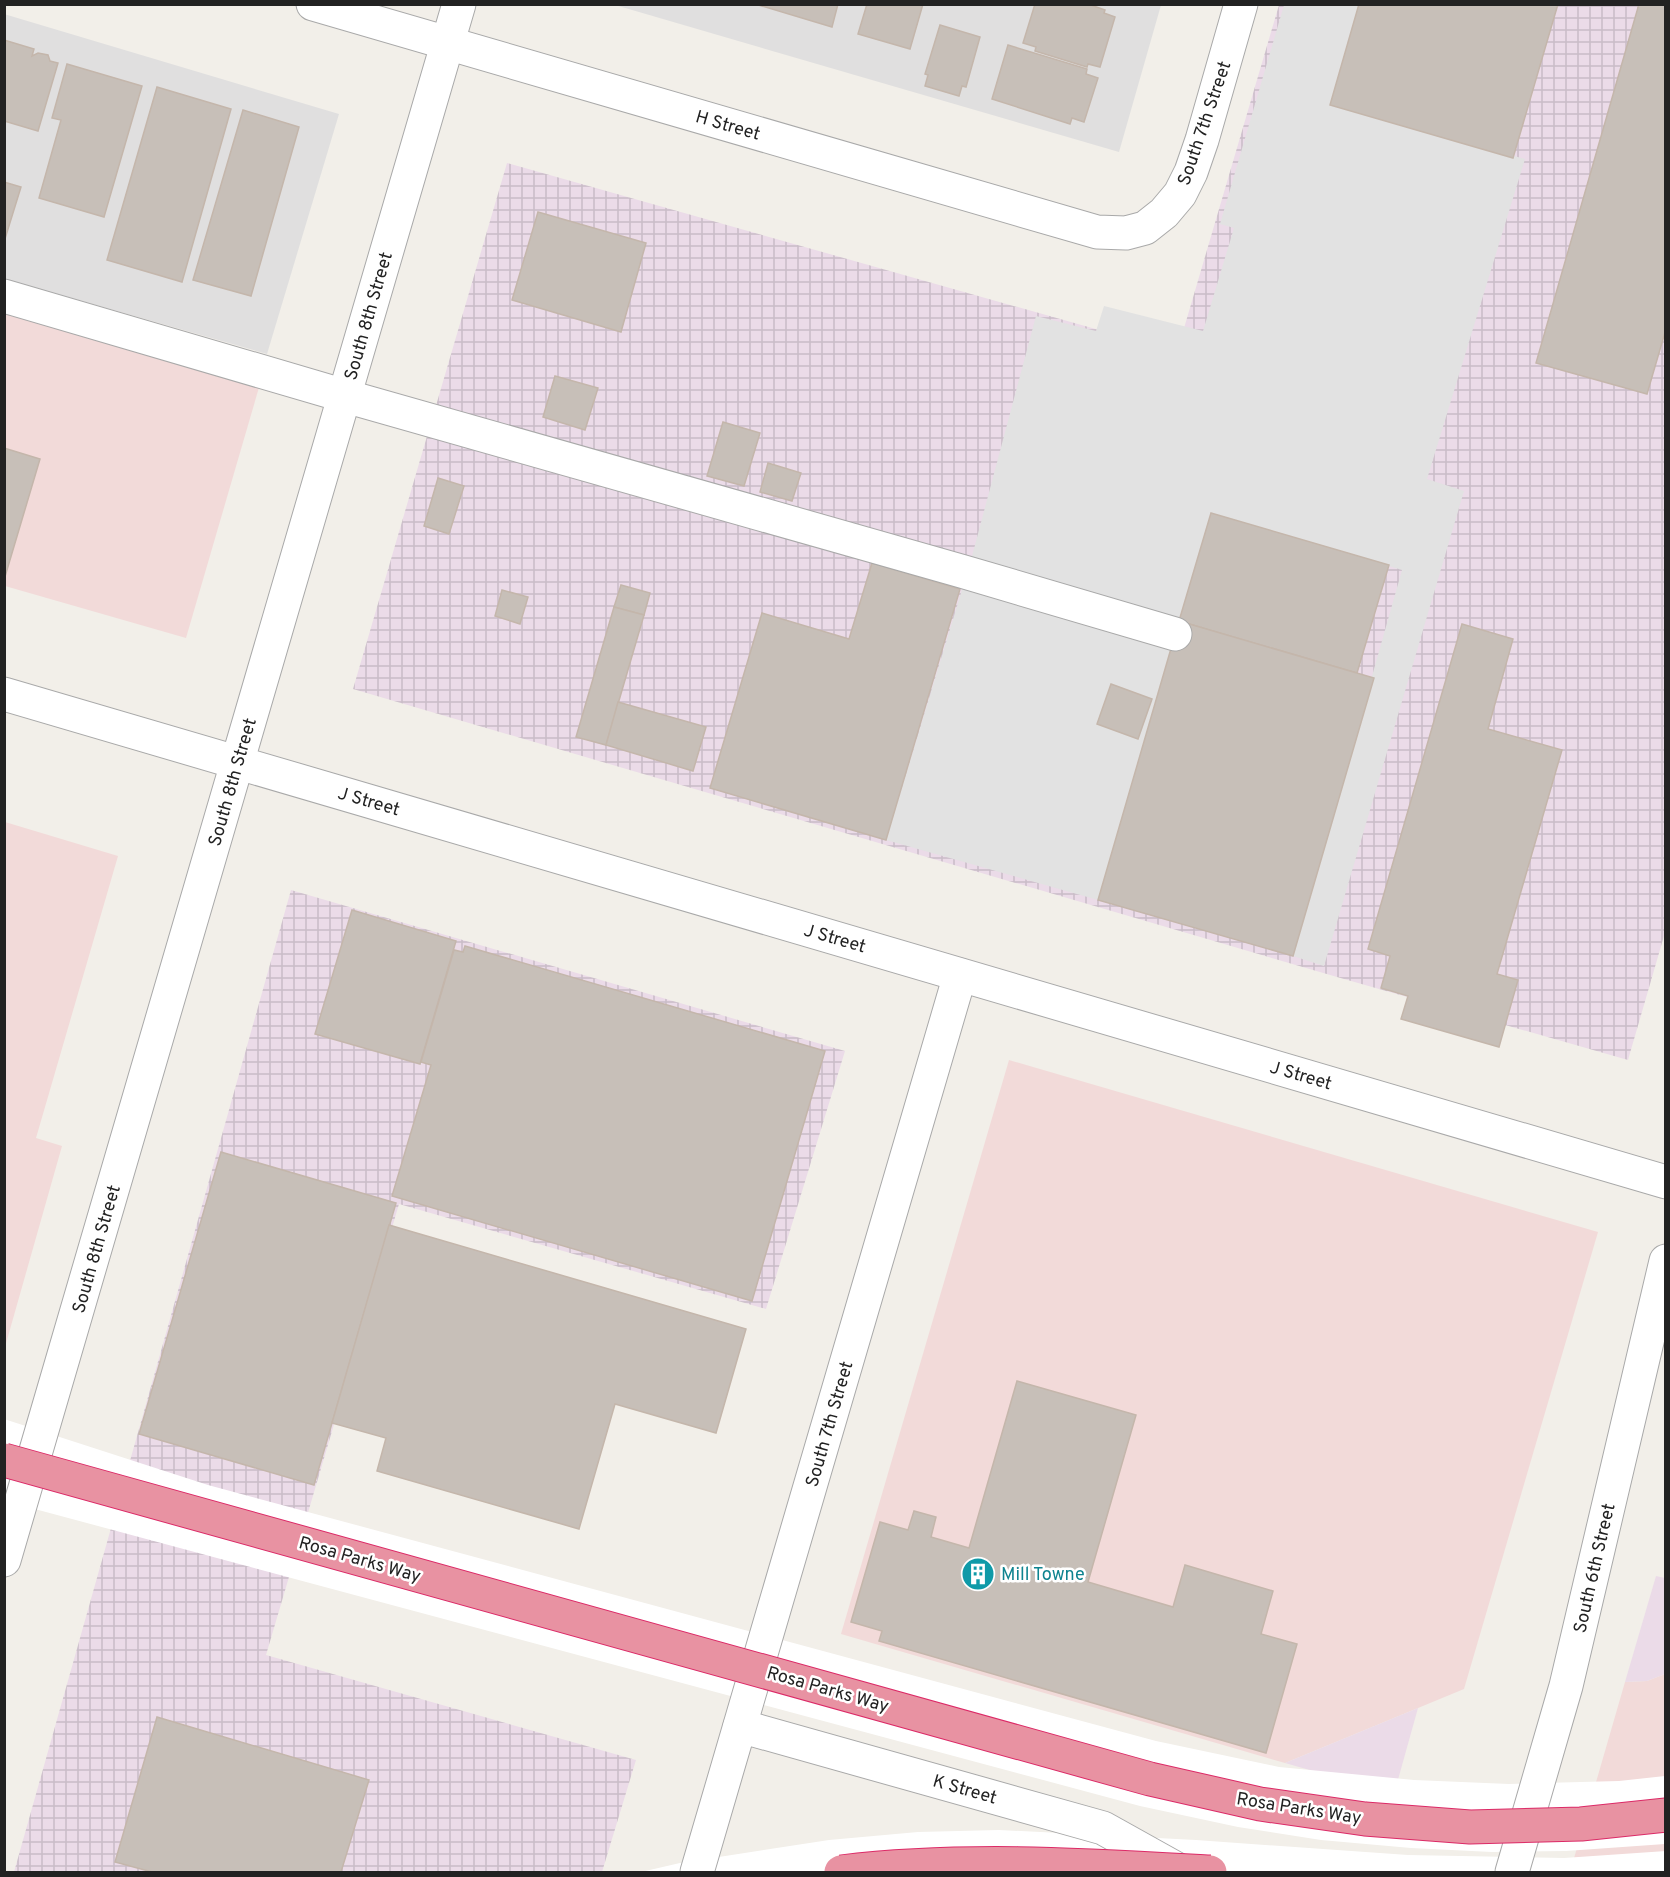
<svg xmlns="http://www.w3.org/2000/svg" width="1670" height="1877" viewBox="0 0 1670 1877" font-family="Overpass,sans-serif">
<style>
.residential{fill:#e0dfdf}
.commercial{fill:#f2dad9}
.industrial{fill:url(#industrial-grid)}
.railway{fill:#ebdbe8}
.parking{fill:#e2e2e2}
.pier{fill:#fff}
.building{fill:#c7bfb8;stroke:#c4b6ab;stroke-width:1.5}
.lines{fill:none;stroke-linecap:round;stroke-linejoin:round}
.minor-casing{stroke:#a9a9a9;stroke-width:35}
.minor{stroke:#fff;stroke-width:33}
.highway-bridge-casing{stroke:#dc2a67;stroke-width:35;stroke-linecap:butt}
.highway-bridge{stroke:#e892a2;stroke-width:33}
.labels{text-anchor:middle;stroke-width:5;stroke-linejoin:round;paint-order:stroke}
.street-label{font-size:18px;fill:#222;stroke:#fff}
.culture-label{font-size:18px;fill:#0d838f;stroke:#fff;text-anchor:start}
</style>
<defs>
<pattern id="industrial-grid" width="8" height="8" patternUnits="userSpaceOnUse" patternTransform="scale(1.5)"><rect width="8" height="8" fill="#ebdbe8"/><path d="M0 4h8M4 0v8" fill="none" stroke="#c9bcc7"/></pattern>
</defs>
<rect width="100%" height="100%" fill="#f2efe9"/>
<!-- residential -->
<g class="residential">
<polygon points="615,5 1161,5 1119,152"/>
<polygon points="4,14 339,114 267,354 5,279"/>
</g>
<!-- commercial -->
<g class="commercial">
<polygon points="4,309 260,384 186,638 5,586"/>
<polygon points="5,822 118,856 36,1138 62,1146 5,1347"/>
<polygon points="1009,1060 1598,1232 1464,1689 1285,1763 841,1634"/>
<polygon points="1665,1674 1665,1872 1570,1872 1625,1682 1647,1681"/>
</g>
<!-- industrial -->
<g class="industrial">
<polygon points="1279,5 1665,5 1666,929 1628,1060 1337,977 353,689 507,163 1177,352"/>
<polygon points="291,890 845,1051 766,1309 399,1204 266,1655 636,1760 602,1872 14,1872"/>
</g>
<!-- railway -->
<g class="railway">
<polygon points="1656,1576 1665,1578 1665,1674 1647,1681 1625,1682"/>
<polygon points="1418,1708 1394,1794 1285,1763"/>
</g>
<!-- parking -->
<polygon class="parking" points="1284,5 1359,5 1330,105 1525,159 1427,479 1464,491 1324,966 1293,956 1402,570 1211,513 1098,900 886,840 971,560 1036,316 1096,331 1104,306 1203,331 1234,228 1220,224"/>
<!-- pier -->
<g class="pier">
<polygon points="4,1419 208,1485 1156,1741 1279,1767 1414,1780 1509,1784 1619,1781 1665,1776 1665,1844 1566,1851 1492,1852 1411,1848 1321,1840 1238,1827 1140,1806 5,1501"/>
<polygon points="999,1830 1196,1840 1408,1855 1564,1858 1666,1851 1665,1872 641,1872 680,1863 829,1840 918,1832"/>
</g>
<!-- building -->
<g class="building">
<polygon points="755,4 838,4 832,27"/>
<polygon points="867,4 923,4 910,49 858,34"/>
<polygon points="1035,4 1088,4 1105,10 1104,13 1115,17 1100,67 1088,64 1087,67 1035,51 1036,47 1023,43"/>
<polygon points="1359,4 1558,4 1513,158 1330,105"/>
<polygon points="1639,4 1666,4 1666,329 1647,394 1536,363"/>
<polygon points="940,25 980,37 966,87 962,86 959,96 925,86 928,75 925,74"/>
<polygon points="4,40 34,49 32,56 38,53 48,55 50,61 58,63 38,131 4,121"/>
<polygon points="1008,45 1087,69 1086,74 1098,78 1084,122 1072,118 1070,124 992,99"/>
<polygon points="67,64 142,86 104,217 39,198 61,120 52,118"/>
<polygon points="157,87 231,109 182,282 107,260"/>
<polygon points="243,110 299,127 251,296 193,280"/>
<polygon points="4,182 21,187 4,242"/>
<polygon points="538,212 646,243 621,332 512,300"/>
<polygon points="555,376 598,388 585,430 543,417"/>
<polygon points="723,422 760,433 744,486 707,476"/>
<polygon points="4,448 40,459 4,580"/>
<polygon points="768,463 801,473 792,501 760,492"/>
<polygon points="438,478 464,486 449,534 424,526"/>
<polygon points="1211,513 1389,565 1357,673 1179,621"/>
<polygon points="872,563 960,589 886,840 710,788 762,613 849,639"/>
<polygon points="621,585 650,593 644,615 614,607"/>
<polygon points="502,590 528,597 520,624 495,616"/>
<polygon points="614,607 644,615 606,745 576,737"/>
<polygon points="1179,621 1374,678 1293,956 1098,900"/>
<polygon points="1462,624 1513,639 1488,729 1562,750 1497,974 1518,980 1499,1047 1401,1019 1408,996 1381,988 1390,956 1368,949"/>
<polygon points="1111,684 1152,699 1138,739 1097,724"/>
<polygon points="618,702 706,727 693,771 606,745"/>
<polygon points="352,910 456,941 420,1064 315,1034"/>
<polygon points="465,946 825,1051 752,1301 392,1196 431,1065 421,1062 454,950 463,952"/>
<polygon points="221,1152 396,1203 314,1485 139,1434"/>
<polygon points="389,1225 746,1329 716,1433 615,1404 579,1529 377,1471 386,1438 332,1423"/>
<polygon points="1017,1381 1136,1415 1088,1582 1173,1607 1185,1565 1273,1591 1261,1634 1297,1644 1266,1753 879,1641 882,1631 851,1622 880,1522 908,1530 914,1511 936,1517 931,1537 969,1548"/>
<polygon points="157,1717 369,1780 341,1872 152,1872 115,1862"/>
</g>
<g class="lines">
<!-- minor casing -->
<g class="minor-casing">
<g id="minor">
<polyline points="313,4 1097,232 1126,233 1145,228 1164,213 1180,194 1191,172 1202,140 1241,4"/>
<polyline points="4,296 345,396 961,571 1175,634"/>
<polyline points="4,694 1666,1182"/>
<polyline points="4,1560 459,4"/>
<polyline points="740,1726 1103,1828 1182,1872"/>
<polyline points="697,1872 960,975"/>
<polyline points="1512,1872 1566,1686 1666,1261"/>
</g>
</g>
<!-- minor -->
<use href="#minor" class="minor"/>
<!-- highway-bridge casing -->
<g class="highway-bridge-casing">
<g id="highway-bridge">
<polyline points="4,1460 1150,1779 1260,1804 1365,1819 1470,1827 1581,1824 1666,1815"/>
<path d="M841 1872C964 1857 1087 1865 1210 1872"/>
</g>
</g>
<!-- highway-bridge -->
<use href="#highway-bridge" class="highway-bridge"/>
</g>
<!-- icons -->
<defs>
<g id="building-disc" transform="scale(1.725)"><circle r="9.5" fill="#0f9aa8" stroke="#fff"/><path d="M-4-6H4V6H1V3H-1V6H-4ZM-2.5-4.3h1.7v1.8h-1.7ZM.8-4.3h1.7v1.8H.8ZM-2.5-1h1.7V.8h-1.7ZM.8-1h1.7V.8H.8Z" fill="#fff"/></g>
</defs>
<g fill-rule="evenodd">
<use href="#building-disc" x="978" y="1574"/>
</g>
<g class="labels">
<!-- street labels -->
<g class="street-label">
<text transform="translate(1204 123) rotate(-71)" y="6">South 7th Street</text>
<text transform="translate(728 125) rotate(16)" y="6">H Street</text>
<text transform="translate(368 316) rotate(-74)" y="6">South 8th Street</text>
<text transform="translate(232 782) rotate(-74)" y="6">South 8th Street</text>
<text transform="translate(369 801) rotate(16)" y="6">J Street</text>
<text transform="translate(835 938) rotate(16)" y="6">J Street</text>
<text transform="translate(1301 1075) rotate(16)" y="6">J Street</text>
<text transform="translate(96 1249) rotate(-74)" y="6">South 8th Street</text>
<text transform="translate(829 1424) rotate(-74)" y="6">South 7th Street</text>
<text transform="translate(360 1559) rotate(16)" y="6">Rosa Parks Way</text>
<text transform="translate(1594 1568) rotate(-77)" y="6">South 6th Street</text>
<text transform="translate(828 1689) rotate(16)" y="6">Rosa Parks Way</text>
<text transform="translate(965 1789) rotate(16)" y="6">K Street</text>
<text transform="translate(1299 1808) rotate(9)" y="6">Rosa Parks Way</text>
</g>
<!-- culture labels -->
<g class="culture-label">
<text x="1001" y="1580">Mill Towne</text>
</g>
</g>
<!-- border -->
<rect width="1670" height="1877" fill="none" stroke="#222222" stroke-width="12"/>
</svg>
